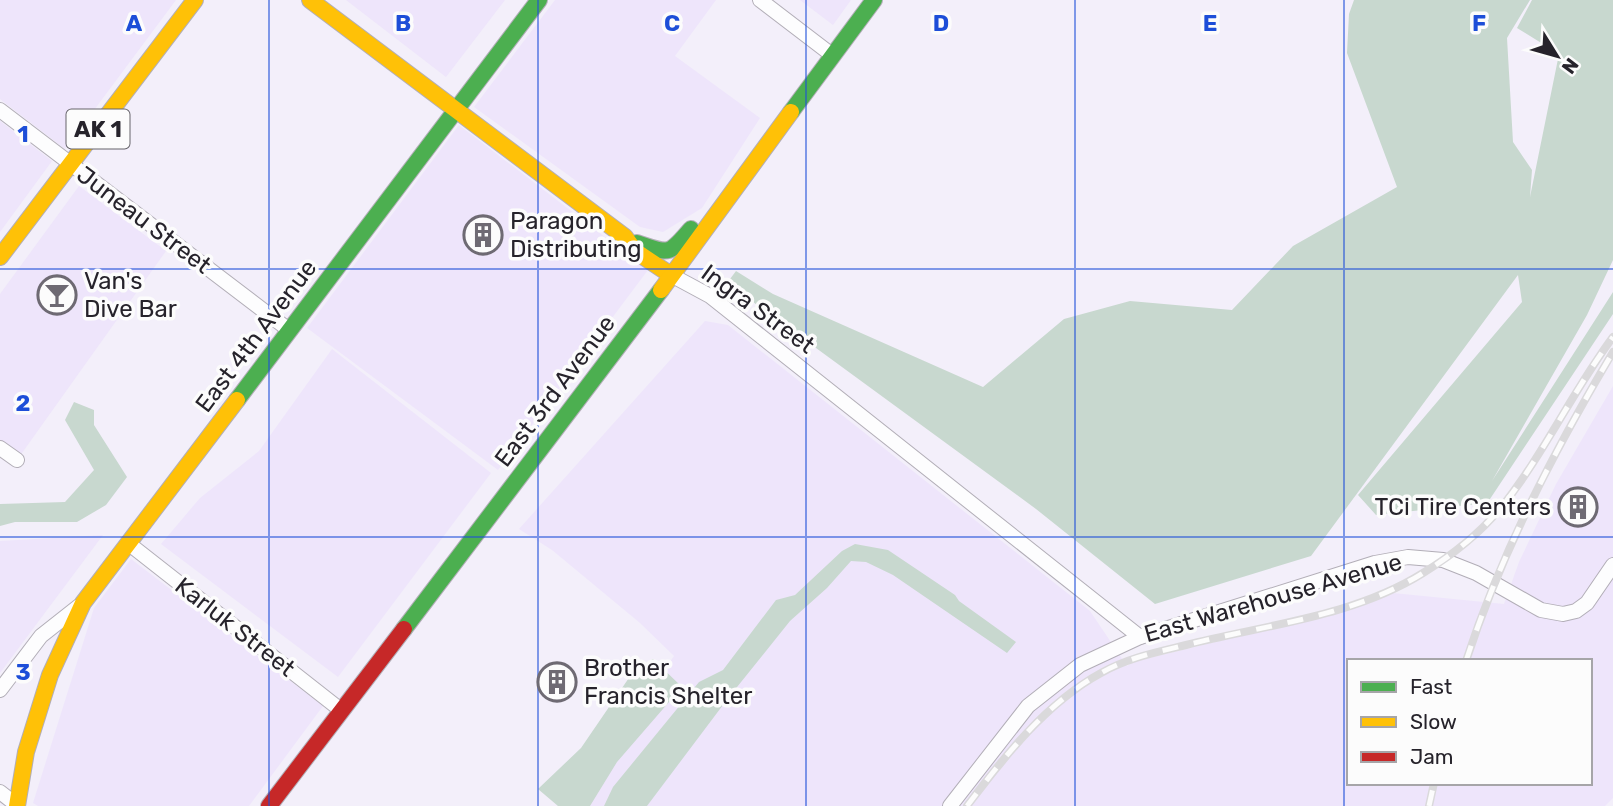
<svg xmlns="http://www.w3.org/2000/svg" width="1613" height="806" viewBox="0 0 1613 806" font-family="Rubik,sans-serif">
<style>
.built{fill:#eee5fb;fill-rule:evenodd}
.green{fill:#c8d8cf}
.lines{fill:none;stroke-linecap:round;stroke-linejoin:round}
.street-casing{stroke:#b2aeb7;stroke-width:16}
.fast-casing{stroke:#b2aeb7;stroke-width:18}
.slow-casing{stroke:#b2aeb7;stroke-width:18}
.jam-casing{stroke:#b2aeb7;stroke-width:18}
.street{stroke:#fdfdfe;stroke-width:14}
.fast{stroke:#4caf50;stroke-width:16}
.slow{stroke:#ffc107;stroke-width:16}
.jam{stroke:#c62828;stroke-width:16}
.rail-casing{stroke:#dad9db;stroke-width:8}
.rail{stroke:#fcfcfc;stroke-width:5;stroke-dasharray:16;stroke-linecap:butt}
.grid{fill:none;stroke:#1d4ed8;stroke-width:2;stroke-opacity:0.55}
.labels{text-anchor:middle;stroke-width:7;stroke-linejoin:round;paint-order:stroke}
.shield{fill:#fcfcfc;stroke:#66646a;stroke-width:2}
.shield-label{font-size:23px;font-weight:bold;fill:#26232b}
.street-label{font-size:24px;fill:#26232b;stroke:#fcfcfc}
.poi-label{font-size:24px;fill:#26232b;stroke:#fcfcfc;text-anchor:start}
.grid-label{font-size:23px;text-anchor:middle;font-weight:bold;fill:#1d4ed8;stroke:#fcfcfc;stroke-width:7;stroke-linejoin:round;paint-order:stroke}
</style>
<rect width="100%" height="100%" fill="#f3effa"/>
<!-- built -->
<g class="built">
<polygon points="0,0 176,0 65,149 0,99"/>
<polygon points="346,0 505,0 446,77"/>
<polygon points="555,0 716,0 675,56 760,118 702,208 663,232 640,227 474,107"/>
<polygon points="800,0 851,0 833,25"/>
<polygon points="0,121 52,161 0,232"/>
<polygon points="459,125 648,270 498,470 307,328"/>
<polygon points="79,186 166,251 17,460 0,448 0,294"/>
<path d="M705 321 728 325 1090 611 1127 666 1133 662 1322 616 1393 593 1504 604 1519 562 1556 484 1613 386V798L1605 806H565L674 656 640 623 552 550 519 529ZM1349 661H1590V783H1349Z"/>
<polygon points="332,349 491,473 338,677 161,544 200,498 259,451"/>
<polygon points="103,535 0,673 0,541"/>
<polygon points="131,559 323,706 249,806 38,806 33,803 94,608"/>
</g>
<!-- green -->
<g class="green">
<polygon points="1354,0 1530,0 1507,38 1513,142 1532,170 1530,197 1559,54 1517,28 1532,0 1613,0 1613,260 1587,315 1492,481 1613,292 1613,314 1488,502 1481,501 1478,504 1376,515 1358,495 1522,302 1518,275 1311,556 1155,604 1036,509 727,283 736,271 773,294 983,387 1064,319 1130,301 1232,310 1293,246 1397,187 1347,53 1349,14"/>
<polygon points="74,402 94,410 94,425 127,477 106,505 77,522 15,522 0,526 0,504 65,502 94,470 65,420"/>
<polygon points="855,544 888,550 955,595 959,601 1016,642 1007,653 893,575 866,562 851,561 827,588 790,621 729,697 647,806 604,806 613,787 699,682 723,670 776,600 795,595 842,551"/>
<polygon points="653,659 682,687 617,762 590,806 558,806 538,789 581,748 635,669"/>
</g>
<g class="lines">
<!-- street casing -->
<g class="street-casing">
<g id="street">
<polyline points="760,0 832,55"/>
<polyline points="0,110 289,330"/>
<polyline points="671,275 710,296 1140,637"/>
<polyline points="0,448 17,460"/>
<polyline points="128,543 342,711"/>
<polyline points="0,690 41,636 79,606"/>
<polyline points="0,792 18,806"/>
<polyline points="950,806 1028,706 1080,665 1140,637 1375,563 1408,557 1443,560 1476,573 1541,610 1563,614 1576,611 1587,603 1613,565"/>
</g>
</g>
<!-- fast casing -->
<g class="fast-casing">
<g id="fast">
<polyline points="791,112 874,0"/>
<path d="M637 243C670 254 668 256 691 229"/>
<polyline points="237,400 539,0"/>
<polyline points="404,629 661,290"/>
</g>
</g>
<!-- slow casing -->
<g class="slow-casing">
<g id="slow">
<polyline points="310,0 625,237 635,251 671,275"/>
<polyline points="0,257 195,0"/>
<polyline points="661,290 791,112"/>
<polyline points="17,806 26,752 50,675 83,603 237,400"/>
</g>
</g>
<!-- jam casing -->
<g class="jam-casing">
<polyline id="jam" points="269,806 404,629"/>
</g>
<!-- street -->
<use href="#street" class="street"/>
<!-- fast -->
<use href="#fast" class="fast"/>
<!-- slow -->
<use href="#slow" class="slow"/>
<!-- jam -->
<use href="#jam" class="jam"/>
<!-- rail casing -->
<g class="rail-casing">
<g id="rail">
<path d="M1466 661C1502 551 1554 451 1613 352"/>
<path d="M967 806C1004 757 1046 703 1101 673 1127 658 1157 652 1186 645 1264 625 1353 617 1423 573 1451 556 1478 535 1500 509 1543 456 1572 392 1613 337"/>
<polyline points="1429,806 1434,783"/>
</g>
</g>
<!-- rail -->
<use href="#rail" class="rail"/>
</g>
<!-- grid -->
<path class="grid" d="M269 0V806M538 0V806M806 0V806M1075 0V806M1344 0V806M0 269H1613M0 537H1613"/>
<!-- icons -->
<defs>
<g id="building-ring" transform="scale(2.0125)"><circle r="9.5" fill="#fcfcfc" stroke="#6e6a73" stroke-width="1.5"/><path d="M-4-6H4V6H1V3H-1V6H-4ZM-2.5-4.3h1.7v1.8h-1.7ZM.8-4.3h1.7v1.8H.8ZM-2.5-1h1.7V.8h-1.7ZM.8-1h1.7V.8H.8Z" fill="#6e6a73"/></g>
<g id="bar-ring" transform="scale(2.0125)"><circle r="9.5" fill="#fcfcfc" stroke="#6e6a73" stroke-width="1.5"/><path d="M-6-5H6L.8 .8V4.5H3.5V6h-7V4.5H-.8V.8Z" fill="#6e6a73"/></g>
</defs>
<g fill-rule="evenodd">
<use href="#building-ring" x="483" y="235"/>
<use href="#bar-ring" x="57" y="295"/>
<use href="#building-ring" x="1578" y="507"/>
<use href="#building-ring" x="557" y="682"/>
</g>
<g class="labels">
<!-- shield labels -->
<rect class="shield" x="66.5" y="109.5" width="63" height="39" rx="5"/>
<g class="shield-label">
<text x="98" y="137">AK 1</text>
</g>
<!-- street labels -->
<g class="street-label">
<text transform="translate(144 220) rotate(37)" y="8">Juneau Street</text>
<text transform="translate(758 309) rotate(36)" y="8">Ingra Street</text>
<text transform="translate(256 336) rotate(-53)" y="8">East 4th Avenue</text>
<text transform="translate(555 391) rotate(-53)" y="8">East 3rd Avenue</text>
<text transform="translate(1273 598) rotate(-16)" y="8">East Warehouse Avenue</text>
<text transform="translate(235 627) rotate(38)" y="8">Karluk Street</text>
</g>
<!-- poi labels -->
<g class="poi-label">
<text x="510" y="229">Paragon<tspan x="510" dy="28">Distributing</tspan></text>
<text x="84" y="289">Van's<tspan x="84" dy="28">Dive Bar</tspan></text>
<text x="1551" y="515" text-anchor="end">TCi Tire Centers</text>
<text x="584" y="676">Brother<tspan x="584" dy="28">Francis Shelter</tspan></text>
</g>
</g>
<g class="grid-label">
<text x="134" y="31">A</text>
<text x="403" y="31">B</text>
<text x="672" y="31">C</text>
<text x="941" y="31">D</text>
<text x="1210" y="31">E</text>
<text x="1479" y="31">F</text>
<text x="23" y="142">1</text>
<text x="23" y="411">2</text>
<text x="23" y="680">3</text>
</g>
<!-- legend -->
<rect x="1347" y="659" width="245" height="126" fill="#fcfcfc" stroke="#a6a5a8" stroke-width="2"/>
<rect x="1361" y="682" width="35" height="10" fill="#4caf50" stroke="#a6a5a8" stroke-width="2"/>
<text x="1410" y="694" font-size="21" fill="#26232b">Fast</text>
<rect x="1361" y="717" width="35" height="10" fill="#ffc107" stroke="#a6a5a8" stroke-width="2"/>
<text x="1410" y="729" font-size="21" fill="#26232b">Slow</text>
<rect x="1361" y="752" width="35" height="10" fill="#c62828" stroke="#a6a5a8" stroke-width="2"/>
<text x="1410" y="764" font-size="21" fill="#26232b">Jam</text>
<!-- north arrow -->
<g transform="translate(1557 56) rotate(127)" stroke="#fcfcfc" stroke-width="5" paint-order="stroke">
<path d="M0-5L12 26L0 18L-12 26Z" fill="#26232b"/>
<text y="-10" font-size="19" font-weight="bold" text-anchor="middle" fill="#26232b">N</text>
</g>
</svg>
